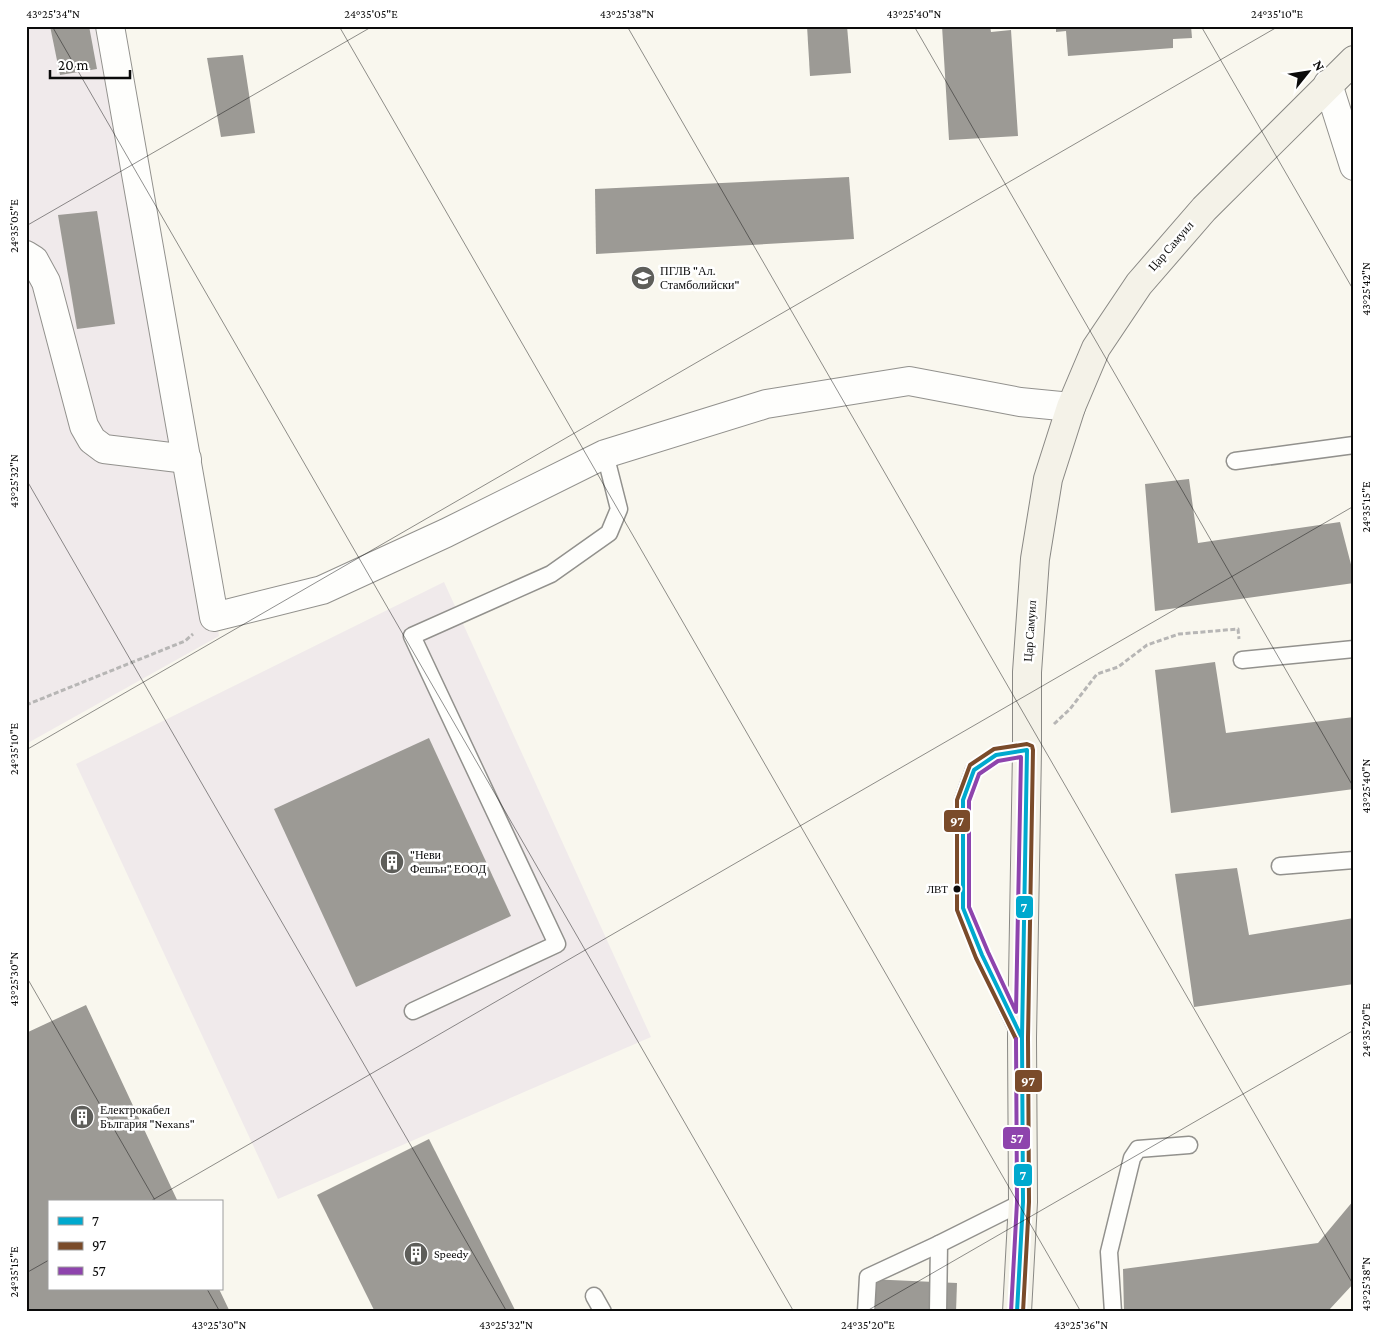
<svg xmlns="http://www.w3.org/2000/svg" width="1380" height="1338" viewBox="0 0 1380 1338" font-family="'Crimson Pro',serif">
<style>
.industrial{fill:#f0eaeb}
.building{fill:#9c9a95}
.lines{fill:none;stroke-linecap:round;stroke-linejoin:round}
.lane-casing{stroke:#92918d;stroke-width:19}
.street-casing{stroke:#92918d;stroke-width:30}
.secondary-casing{stroke:#898884;stroke-width:30}
.path{stroke:#b7b6b5;stroke-width:3;stroke-dasharray:5 2.5;stroke-linecap:butt}
.lane{stroke:#fefefc;stroke-width:16}
.street{stroke:#fefefc;stroke-width:28}
.secondary{stroke:#f4f2e8;stroke-width:28}
.bus-1-casing{stroke:#fff;stroke-width:8}
.bus-2-casing{stroke:#fff;stroke-width:8}
.bus-3-casing{stroke:#fff;stroke-width:8}
.bus-1{stroke:#00a9ce;stroke-width:4}
.bus-2{stroke:#7a4b2a;stroke-width:4}
.bus-3{stroke:#8e44ad;stroke-width:4}
.ticks{fill:none;stroke:#0b0b0b;stroke-width:1;stroke-opacity:0.45}
.bus-dot{fill:#0b0b0b;stroke:#fff;stroke-width:2}
.labels{text-anchor:middle;stroke-width:5;stroke-linejoin:round;paint-order:stroke}
.bus-label{font-size:11px;fill:#0b0b0b;stroke:#fff;text-anchor:end}
.street-label{font-size:12px;fill:#0b0b0b;stroke:#fff}
.poi-label{font-size:12px;fill:#0b0b0b;stroke:#fff;text-anchor:start}
.line-badge{stroke:#fff;stroke-width:2}
.badge-label{font-size:14px;text-anchor:middle;font-weight:bold;fill:#fff}
.neatline{fill:none;stroke:#0b0b0b;stroke-width:2}
.ticks-label{font-size:12px;text-anchor:middle;fill:#0b0b0b}
</style>
<rect width="100%" height="100%" fill="#f9f7ee"/>
<!-- industrial -->
<g class="industrial">
<polygon points="26,26 115,26 219,636 26,744"/>
<polygon points="444,582 651,1037 278,1199 76,764"/>
</g>
<!-- building -->
<g class="building">
<polygon points="50,26 89,26 97,69 60,75"/>
<polygon points="807,26 847,26 851,73 810,76"/>
<polygon points="942,26 990,26 991,32 1011,30 1018,136 949,140"/>
<polygon points="1056,26 1191,26 1192,38 1173,39 1173,48 1068,56 1066,31 1056,32"/>
<polygon points="243,55 255,133 221,137 207,58"/>
<polygon points="849,177 854,239 596,254 595,189"/>
<polygon points="97,211 115,324 77,329 58,215"/>
<polygon points="1189,479 1198,543 1340,522 1354,576 1354,583 1155,611 1145,484"/>
<polygon points="1215,662 1226,733 1354,717 1354,789 1171,813 1155,670"/>
<polygon points="429,738 511,916 356,987 274,809"/>
<polygon points="1237,868 1249,935 1354,918 1354,984 1194,1007 1175,874"/>
<polygon points="86,1005 178,1202 49,1202 49,1289 219,1289 230,1312 26,1312 26,1033"/>
<polygon points="429,1139 516,1312 375,1312 317,1195"/>
<polygon points="1354,1200 1354,1283 1329,1310 1316,1312 1124,1312 1123,1269 1318,1243"/>
<polygon points="868,1279 957,1283 956,1312 866,1312"/>
</g>
<g class="lines">
<!-- lane casing -->
<g class="lane-casing">
<g id="lane">
<polyline points="1235,461 1354,445"/>
<polyline points="1242,660 1354,649"/>
<polyline points="1280,866 1354,860"/>
<polyline points="413,1011 557,944 412,636 551,574 609,533 619,509 605,454"/>
<polyline points="1018,1031 982,955 963,908 963,800 974,770 996,755 1027,750"/>
<polyline points="594,1296 603,1312"/>
<polyline points="866,1312 868,1277 939,1244"/>
<polyline points="938,1312 939,1244 1023,1202"/>
<polyline points="1113,1312 1109,1252 1132,1158 1138,1149 1189,1145"/>
</g>
</g>
<!-- street casing -->
<g class="street-casing">
<g id="street">
<polyline points="110,26 214,617 322,590 446,533 605,454 766,404 909,381 1020,402 1071,407"/>
<polyline points="1328,84 1354,166"/>
<polyline points="26,255 34,260 46,282 84,426 92,440 104,449 187,459"/>
</g>
</g>
<!-- secondary casing -->
<g class="secondary-casing">
<polyline id="secondary" points="1017,1312 1023,1202 1022,1038 1027,750 1027,672 1035,559 1048,479 1071,407 1096,348 1139,284 1204,209 1354,60"/>
</g>
<!-- path -->
<g class="path">
<polyline points="26,705 185,641 193,634"/>
<polyline points="1054,724 1070,709 1097,674 1118,667 1147,645 1179,634 1238,629 1239,639"/>
</g>
<!-- lane -->
<use href="#lane" class="lane"/>
<!-- street -->
<use href="#street" class="street"/>
<!-- secondary -->
<use href="#secondary" class="secondary"/>
<!-- bus-1 casing -->
<g class="bus-1-casing">
<g id="bus-1">
<polygon points="1027,750 1022,1038 982,955 963,908 963,800 974,770 996,755"/>
<polyline points="1017,1312 1023,1202 1022,1038"/>
</g>
</g>
<!-- bus-2 casing -->
<g class="bus-2-casing">
<polyline id="bus-2" points="1016,1039 976,958 957,910 957,800 970,765 994,749 1027,744 1032,746 1033,750 1028,1038 1029,1202 1023,1312"/>
</g>
<!-- bus-3 casing -->
<g class="bus-3-casing">
<g id="bus-3">
<polygon points="1021,757 1016,1012 988,952 969,907 969,801 979,774 998,761"/>
<polyline points="1011,1312 1017,1202 1016,1039"/>
</g>
</g>
<!-- bus-1 -->
<use href="#bus-1" class="bus-1"/>
<!-- bus-2 -->
<use href="#bus-2" class="bus-2"/>
<!-- bus-3 -->
<use href="#bus-3" class="bus-3"/>
</g>
<!-- ticks -->
<path class="ticks" d="M52 26 794 1312M339 26 1081 1312M627 26 1354 1286M914 26 1354 788M1201 26 1354 291M26 226 373 26M26 479 507 1312M26 750 1279 26M26 976 156 1202M149 1202 1354 506M26 1273 49 1260M207 1289 220 1312M865 1312 1354 1030"/>
<!-- icons -->
<defs>
<g id="school-disc" transform="scale(1.25)"><circle r="9.5" fill="#5e5e5a" stroke="#fff"/><path d="M0-5L7-2L0 1L-7-2ZM-4 1L0 2.5L4 1V4Q0 6-4 4Z" fill="#fff"/></g>
<g id="building-disc" transform="scale(1.25)"><circle r="9.5" fill="#5e5e5a" stroke="#fff"/><path d="M-4-6H4V6H1V3H-1V6H-4ZM-2.5-4.3h1.7v1.8h-1.7ZM.8-4.3h1.7v1.8H.8ZM-2.5-1h1.7V.8h-1.7ZM.8-1h1.7V.8H.8Z" fill="#fff"/></g>
</defs>
<g fill-rule="evenodd">
<use href="#school-disc" x="643" y="278"/>
<use href="#building-disc" x="392" y="862"/>
<use href="#building-disc" x="82" y="1117"/>
<use href="#building-disc" x="416" y="1254"/>
</g>
<!-- markers -->
<circle class="bus-dot" cx="957" cy="889" r="4.5"/>
<g class="labels">
<!-- bus labels -->
<g class="bus-label">
<text x="948" y="893">ЛВТ</text>
</g>
<!-- street labels -->
<g class="street-label">
<text transform="translate(1171 246) rotate(-49)" y="4">Цар Самуил</text>
<text transform="translate(1030 631) rotate(-86)" y="4">Цар Самуил</text>
</g>
<!-- poi labels -->
<g class="poi-label">
<text x="660" y="275">ПГЛВ "Ал.<tspan x="660" dy="14">Стамболийски"</tspan></text>
<text x="410" y="859">"Неви<tspan x="410" dy="14">Фешън" ЕООД</tspan></text>
<text x="100" y="1114">Електрокабел<tspan x="100" dy="14">България "Nexans"</tspan></text>
<text x="434" y="1258">Speedy</text>
</g>
</g>
<g class="line-badge">
<rect x="943" y="809" width="28" height="24" rx="5" fill="#7a4b2a"/>
<rect x="1015" y="895" width="19" height="24" rx="5" fill="#00a9ce"/>
<rect x="1014" y="1069" width="29" height="24" rx="5" fill="#7a4b2a"/>
<rect x="1002" y="1126" width="29" height="24" rx="5" fill="#8e44ad"/>
<rect x="1013" y="1163" width="20" height="24" rx="5" fill="#00a9ce"/>
</g>
<g class="badge-label">
<text x="957" y="826">97</text>
<text x="1024" y="912">7</text>
<text x="1028" y="1086">97</text>
<text x="1017" y="1143">57</text>
<text x="1023" y="1180">7</text>
</g>
<!-- border -->
<rect width="1380" height="1338" fill="none" stroke="#ffffff" stroke-width="55"/>
<!-- legend -->
<rect x="48" y="1200" width="175" height="90" fill="#ffffff" stroke="#9d9d9d"/>
<rect x="58" y="1217" width="25" height="8" fill="#00a9ce" stroke="#9d9d9d"/>
<text x="92" y="1226" font-size="15" fill="#0b0b0b">7</text>
<rect x="58" y="1242" width="25" height="8" fill="#7a4b2a" stroke="#9d9d9d"/>
<text x="92" y="1250" font-size="15" fill="#0b0b0b">97</text>
<rect x="58" y="1267" width="25" height="8" fill="#8e44ad" stroke="#9d9d9d"/>
<text x="92" y="1276" font-size="15" fill="#0b0b0b">57</text>
<!-- north arrow -->
<g transform="translate(1308 72) rotate(60)" stroke="#ffffff" stroke-width="4" paint-order="stroke">
<path d="M0-4L9 19L0 12L-9 19Z" fill="#0b0b0b"/>
<text y="-8" font-size="14" font-weight="bold" text-anchor="middle" fill="#0b0b0b">N</text>
</g>
<!-- scale -->
<path d="M50 70v8h80v-8" fill="none" stroke="#0b0b0b" stroke-width="2.5"/>
<text x="58" y="70" font-size="15" fill="#0b0b0b" stroke="#ffffff" stroke-width="4" paint-order="stroke">20 m</text>
<rect x="28" y="28" width="1324" height="1282" class="neatline"/>
<g class="ticks-label">
<text x="53" y="18">43°25'34"N</text>
<text x="371" y="18">24°35'05"E</text>
<text x="627" y="18">43°25'38"N</text>
<text x="914" y="18">43°25'40"N</text>
<text x="1277" y="18">24°35'10"E</text>
<text transform="translate(14 226) rotate(-90)" y="4">24°35'05"E</text>
<text transform="translate(1366 289) rotate(-90)" y="4">43°25'42"N</text>
<text transform="translate(14 481) rotate(-90)" y="4">43°25'32"N</text>
<text transform="translate(1366 507) rotate(-90)" y="4">24°35'15"E</text>
<text transform="translate(14 749) rotate(-90)" y="4">24°35'10"E</text>
<text transform="translate(1366 786) rotate(-90)" y="4">43°25'40"N</text>
<text transform="translate(14 979) rotate(-90)" y="4">43°25'30"N</text>
<text transform="translate(1366 1030) rotate(-90)" y="4">24°35'20"E</text>
<text transform="translate(14 1272) rotate(-90)" y="4">24°35'15"E</text>
<text transform="translate(1366 1284) rotate(-90)" y="4">43°25'38"N</text>
<text x="219" y="1329">43°25'30"N</text>
<text x="506" y="1329">43°25'32"N</text>
<text x="868" y="1329">24°35'20"E</text>
<text x="1081" y="1329">43°25'36"N</text>
</g>
</svg>
